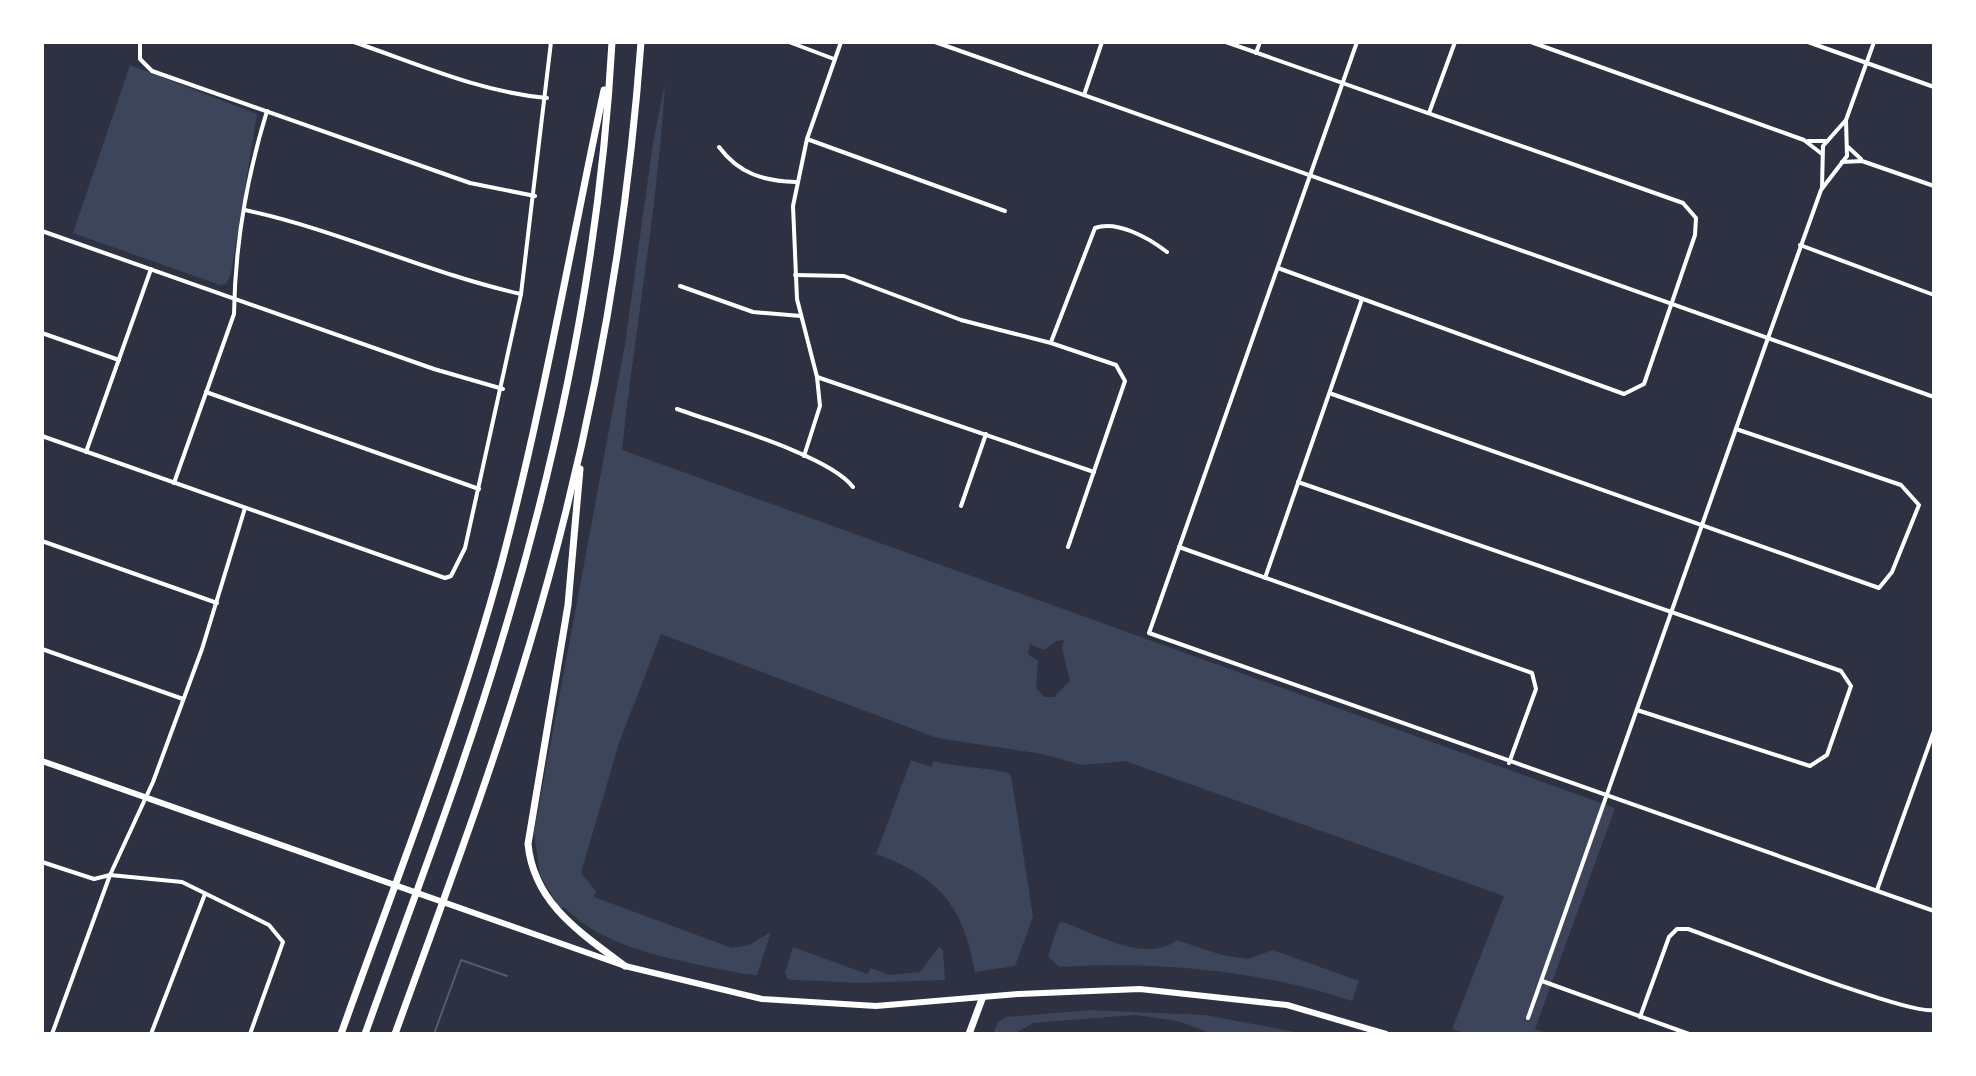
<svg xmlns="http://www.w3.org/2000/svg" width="1976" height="1076" viewBox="0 0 1976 1076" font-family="'Sofia Sans Condensed',sans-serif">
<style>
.green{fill:#3c4559;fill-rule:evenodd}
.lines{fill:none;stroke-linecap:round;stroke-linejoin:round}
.stream{stroke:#4f5d75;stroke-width:2}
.minor{stroke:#fff;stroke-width:4}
.tertiary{stroke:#fff;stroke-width:4}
.primary{stroke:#fff;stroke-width:6}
.motorway{stroke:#fff;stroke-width:7}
</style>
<rect width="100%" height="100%" fill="#2d3142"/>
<!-- green -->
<g class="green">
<polygon points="130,65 257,114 231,274 226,284 220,285 73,233"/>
<path d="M665 83C658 206 635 327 622 450L1615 808 1535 1029 1549 1034H1465L1452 1029 1504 896 1125 761 1082 765 1042 754 937 738 661 634 619 743 581 873 596 891 594 897 732 948 749 945 771 932 757 975 744 974C685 961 607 952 564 907L560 909 540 875 534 832 625 344 653 143ZM1064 640 1062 648 1070 681 1054 697H1044L1036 688 1038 661 1028 654 1030 644 1044 650 1057 641Z"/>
<path d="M911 760 931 767 934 761C952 767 1002 768 1011 775L1033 917 1015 966 975 972C963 905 940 878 876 854Z"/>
<path d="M1063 922C1097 934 1144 964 1177 940L1222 955 1248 959 1273 950 1359 981 1352 1001C1260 970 1155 961 1059 967L1048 956 1059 923Z"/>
<polygon points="793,947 867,974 871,968 890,975 920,972 939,947 943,950 945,980 862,983 794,980 788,979 785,973"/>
<polygon points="1091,1010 1205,1015 1306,1034 1214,1034 1177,1021 1135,1015 1033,1023 1014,1034 993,1034 998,1022 1006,1017"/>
</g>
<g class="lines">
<!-- stream -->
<polyline class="stream" points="434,1034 461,960 507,976"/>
<!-- minor -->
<g class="minor">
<polyline points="140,42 140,59 152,71 470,183 535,196"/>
<path d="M354 42C418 64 480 92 547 98"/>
<polyline points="789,42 834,59"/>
<polyline points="1226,42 1683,203 1696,218 1695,235 1644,384 1624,394 1278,268"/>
<polyline points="1357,42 1149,633 1934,911"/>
<polyline points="1531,42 1804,140 1822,154"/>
<polyline points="1808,42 1934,87"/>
<polyline points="1256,53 1260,42"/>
<polyline points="1084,95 1102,42"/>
<polyline points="1429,113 1455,42"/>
<polyline points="807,139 1005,211"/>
<polyline points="1808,141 1827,141"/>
<path d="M719 147C739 174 764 181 796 182"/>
<polyline points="1848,147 1861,159"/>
<polyline points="1842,162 1862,161 1934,186"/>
<path d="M245 210C339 230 427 273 521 294"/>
<polyline points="42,231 434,369 503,389"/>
<polyline points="1800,245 1934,295"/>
<polyline points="795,275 844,276 961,320 1051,343 1116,365 1125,381 1068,547"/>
<polyline points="680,286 753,312 801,316"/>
<polyline points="42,333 119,360"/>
<path d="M1051 342 1095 228C1117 220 1149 238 1167 252"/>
<polyline points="817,377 1094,472"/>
<polyline points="206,392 479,489"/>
<polyline points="1332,394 1879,588 1892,572 1919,505 1901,485 1736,429"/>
<path d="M677 409C718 424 829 455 853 487"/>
<polyline points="42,436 445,578 451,576 465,548 521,294 551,42"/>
<polyline points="86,452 151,269"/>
<polyline points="804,456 820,406 817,377 797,299 793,206 807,139 841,42"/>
<polyline points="1298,482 1841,671 1851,686 1827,755 1810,766 1637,710"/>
<path d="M174 483 234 314C235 247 247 176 267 111"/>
<polyline points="961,506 986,434"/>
<polyline points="42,541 217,603"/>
<polyline points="1179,547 1532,673 1536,689 1509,763"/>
<polyline points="1265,578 1362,299"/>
<polyline points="42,649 183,699"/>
<polyline points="42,862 94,879 110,875 182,882 269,925 283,942 250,1034"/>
<polyline points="1877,890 1934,731"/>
<polyline points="1542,981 1689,1034"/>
<path d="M1640 1017 1669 937 1677 929H1688C1725 942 1909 1016 1934 1010"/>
<polyline points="1528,1018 1768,338"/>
<polyline points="52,1034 110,875 153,782 202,649 245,508"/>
<polyline points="151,1034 205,894"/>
</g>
<!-- tertiary -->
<g class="tertiary">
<polyline points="935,42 1934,397"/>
<polyline points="1822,188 1823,146 1846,120 1874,42"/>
<polyline points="1768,338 1821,190 1847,156 1846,120"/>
</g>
<!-- primary -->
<polyline class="primary" points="42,761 625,966 762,999 876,1006 1019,994 1140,989 1287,1005 1386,1034"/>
<!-- motorway -->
<g class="motorway">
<path d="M580 469 568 605 528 844C534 904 581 933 625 966"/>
<path d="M341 1034C396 880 457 727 500 569 542 412 570 249 604 90"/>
<path d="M365 1034C411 905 461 777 500 646 560 451 601 246 612 42"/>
<path d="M395 1034C441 906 490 777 529 646 588 450 626 247 641 42"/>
<polyline points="969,1034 982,999"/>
</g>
</g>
<!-- border -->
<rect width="1976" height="1076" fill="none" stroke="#ffffff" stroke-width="88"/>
</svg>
